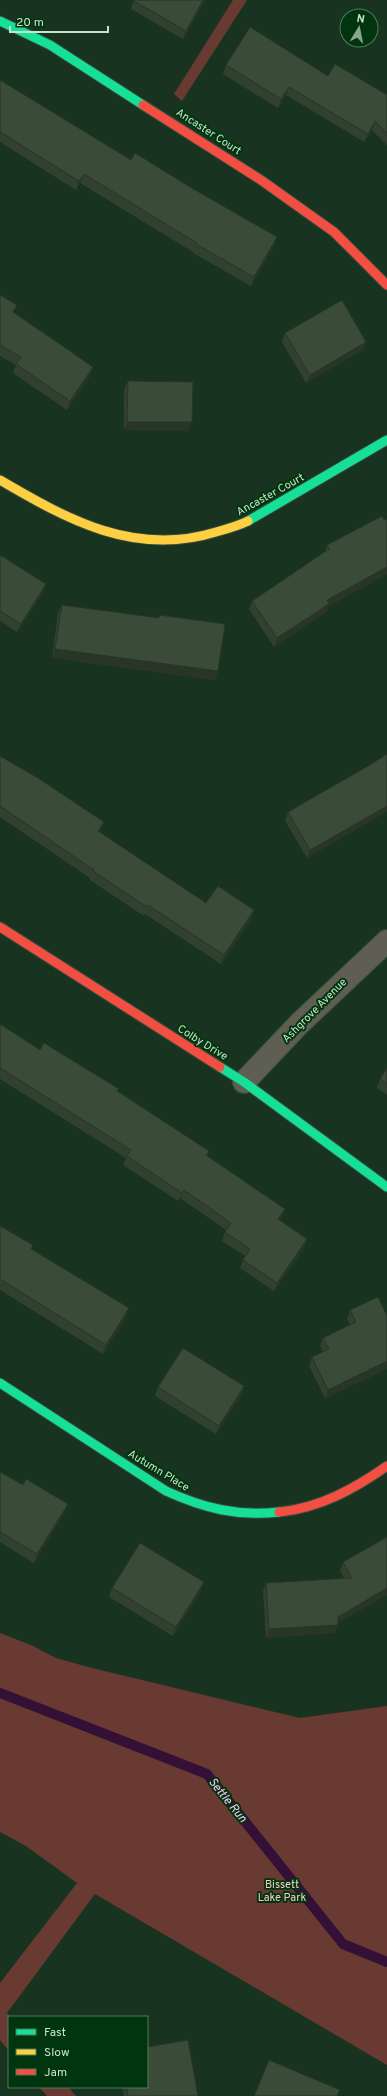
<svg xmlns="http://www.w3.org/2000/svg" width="387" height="2096" viewBox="0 0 387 2096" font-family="Overpass,sans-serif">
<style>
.green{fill:#683a31}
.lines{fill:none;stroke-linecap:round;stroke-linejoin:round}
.stream{stroke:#351036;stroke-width:10}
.street-casing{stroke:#364e3c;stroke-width:24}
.fast-casing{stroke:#364e3c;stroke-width:11}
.slow-casing{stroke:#364e3c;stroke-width:11}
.jam-casing{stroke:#364e3c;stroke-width:11}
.street{stroke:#5e5e53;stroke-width:22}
.fast{stroke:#16e098;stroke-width:9}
.slow{stroke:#ffcf43;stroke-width:9}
.jam{stroke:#f24e42;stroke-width:9}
.wall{fill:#32412f}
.shaded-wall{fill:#293526}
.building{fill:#3a4c37;stroke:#293526}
.labels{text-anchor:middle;stroke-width:4;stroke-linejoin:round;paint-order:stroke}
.street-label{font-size:11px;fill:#c5e5c8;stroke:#00350f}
.park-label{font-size:11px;fill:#f7cdc7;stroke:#00350f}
.water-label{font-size:12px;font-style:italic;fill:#ffc4fc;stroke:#00350f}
</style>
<rect width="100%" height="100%" fill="#183420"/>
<!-- green -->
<g class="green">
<polygon points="233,0 247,0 182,101 174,94"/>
<polygon points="0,1633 33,1646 56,1658 88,1667 300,1718 387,1706 387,2065 95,1894 7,2013 10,2017 9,2051 0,2040 0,1983 77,1883 26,1846 0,1832"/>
<polygon points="39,2087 68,2087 76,2096 47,2096"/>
</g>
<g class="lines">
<!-- stream -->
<polyline class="stream" points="0,1693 207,1774 343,1944 387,1962"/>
<!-- street casing -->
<g class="street-casing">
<polyline id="street" points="244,1082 299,1024 387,941"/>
</g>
<!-- fast casing -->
<g class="fast-casing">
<g id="fast">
<polyline points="0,21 50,45 143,105"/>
<polyline points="248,521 387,440"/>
<polyline points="220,1067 244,1082 387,1187"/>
<path d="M0 1383 166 1491C203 1508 239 1517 279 1512"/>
</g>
</g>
<!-- slow casing -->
<g class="slow-casing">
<path id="slow" d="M0 480C68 520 135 557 216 532 227 529 238 526 248 521"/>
</g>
<!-- jam casing -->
<g class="jam-casing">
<g id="jam">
<polyline points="143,105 261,180 334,232 387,285"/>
<polyline points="0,927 220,1067"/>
<path d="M279 1512C320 1508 354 1489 387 1466"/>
</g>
</g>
<!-- street -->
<use href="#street" class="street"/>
<!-- fast -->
<use href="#fast" class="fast"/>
<!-- slow -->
<use href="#slow" class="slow"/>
<!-- jam -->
<use href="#jam" class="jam"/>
</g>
<!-- wall -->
<g class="wall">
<polygon points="134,0 204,2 183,39 131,9"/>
<polygon points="226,65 328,76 387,95 387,145 372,130 364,142 286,95 278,108 223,74"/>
<polygon points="0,80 131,160 190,187 277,237 274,246 251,286 193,253 193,252 80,183 76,190 0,142"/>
<polygon points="0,295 14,313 90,376 67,410 13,373 16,365 0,356"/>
<polygon points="285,333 366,342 363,350 306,383 282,342"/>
<polygon points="128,381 189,431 124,430 124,390"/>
<polygon points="387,519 387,574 329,606 326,612 274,647 249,609 252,601 325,552 327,545"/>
<polygon points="0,555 43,593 17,632 0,621"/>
<polygon points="62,605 158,618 159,615 218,671 215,680 52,658 58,613"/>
<polygon points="0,756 101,830 99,832 206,903 254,910 251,919 221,964 145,914 144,916 90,880 90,878 0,817"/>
<polygon points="368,766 307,858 285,821 288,812"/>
<polygon points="0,1024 40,1050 118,1091 209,1151 207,1156 281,1218 280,1220 307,1239 304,1248 274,1291 240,1268 243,1260 245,1256 222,1241 226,1230 180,1198 178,1201 123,1165 126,1158 0,1079"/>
<polygon points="387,1068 387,1095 377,1088 380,1079"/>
<polygon points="0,1226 32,1249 129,1308 126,1317 103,1354 0,1290"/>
<polygon points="350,1310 387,1316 387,1369 325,1398 309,1366 312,1357 323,1352 320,1346 323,1338 350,1325 347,1319"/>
<polygon points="244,1386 241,1395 216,1434 155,1396 158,1387"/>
<polygon points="0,1472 65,1512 34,1563 0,1542"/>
<polygon points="387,1537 387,1595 338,1623 338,1625 335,1633 266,1638 263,1591 266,1583 344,1578 340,1571 343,1562"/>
<polygon points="204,1582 201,1591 173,1636 109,1597 112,1588"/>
<polygon points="122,2087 147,2087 198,2096 124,2096"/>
</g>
<!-- shaded-wall -->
<g class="shaded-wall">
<polygon points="203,0 205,0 204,2 183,39 186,31"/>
<polygon points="289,87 286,95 278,108 281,99"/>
<polygon points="375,121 372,130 364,142 368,134"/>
<polygon points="84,174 80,183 76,190 79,181"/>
<polygon points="277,237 274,246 251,286 254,277"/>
<polygon points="366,342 363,350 306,383 310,375"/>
<polygon points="93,367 90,376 67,410 70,401"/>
<polygon points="127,422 192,422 189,431 124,430"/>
<polygon points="387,567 387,574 329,606 326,612 274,647 277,638 327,600"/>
<polygon points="46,584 43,593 17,632 21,624"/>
<polygon points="55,649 218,671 215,680 52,658"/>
<polygon points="387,806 387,812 307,858 310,850"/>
<polygon points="104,822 101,830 95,840 98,831"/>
<polygon points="254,910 251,919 221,964 224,955"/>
<polygon points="184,1190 180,1198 178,1201 182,1193"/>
<polygon points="285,1209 281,1218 275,1228 278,1219"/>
<polygon points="307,1239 304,1248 274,1291 277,1283"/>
<polygon points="129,1308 126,1317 103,1354 106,1345"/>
<polygon points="387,1361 387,1369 325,1398 328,1390"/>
<polygon points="244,1386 241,1395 216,1434 219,1426"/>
<polygon points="68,1504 65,1512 34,1563 37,1554"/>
<polygon points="204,1582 201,1591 173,1636 176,1627"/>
<polygon points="387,1588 387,1595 335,1625 338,1625 335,1633 266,1638 269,1629 338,1617"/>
</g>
<!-- building -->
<g class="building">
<polygon points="134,0 203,0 186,31 134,1"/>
<polygon points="250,27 328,76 335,64 387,95 387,133 375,121 368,134 289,87 281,99 226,65"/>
<polygon points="0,80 131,160 135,153 190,187 277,237 254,277 196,244 197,243 84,174 79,181 0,132"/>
<polygon points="0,295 17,305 13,312 93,367 70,401 16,364 21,357 0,345"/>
<polygon points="342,300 366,342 310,375 285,333"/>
<polygon points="128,381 193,382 192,422 127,422"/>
<polygon points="382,516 384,520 387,519 387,567 327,600 329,604 277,638 252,601 329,549 327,545"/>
<polygon points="0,555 46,584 21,624 0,611"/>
<polygon points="62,605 159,618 159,615 225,624 218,671 55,649"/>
<polygon points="387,754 387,806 310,850 288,812 368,766"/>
<polygon points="0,756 38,778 104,822 98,831 206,903 218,886 254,910 224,955 148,905 147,907 93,871 94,870 0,806"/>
<polygon points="0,1024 40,1050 44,1043 119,1089 117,1091 209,1151 206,1155 285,1209 278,1219 307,1239 277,1283 243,1260 250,1249 225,1232 231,1223 184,1190 182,1193 127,1156 131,1150 0,1068"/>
<polygon points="387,1068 387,1084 380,1079"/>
<polygon points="0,1226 33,1245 31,1249 129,1308 106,1345 0,1279"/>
<polygon points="378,1297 387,1316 387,1361 328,1390 312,1357 329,1349 323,1338 356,1322 350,1310"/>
<polygon points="183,1348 244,1386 219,1426 158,1387"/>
<polygon points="0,1472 23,1485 26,1479 68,1504 37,1554 0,1532"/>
<polygon points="387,1537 387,1588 338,1617 338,1625 269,1629 266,1583 352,1578 343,1562"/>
<polygon points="140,1543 204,1582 176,1627 112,1588"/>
<polygon points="188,2040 198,2096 128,2096 127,2087 147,2087 147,2047"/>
<polygon points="269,2060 340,2090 337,2096 254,2096"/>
</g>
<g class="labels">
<!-- street labels -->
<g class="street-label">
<text transform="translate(209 131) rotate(33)" y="4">Ancaster Court</text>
<text transform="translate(270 494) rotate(-29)" y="4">Ancaster Court</text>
<text transform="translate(314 1010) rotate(-45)" y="4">Ashgrove Avenue</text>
<text transform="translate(203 1042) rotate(32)" y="4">Colby Drive</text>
<text transform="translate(159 1470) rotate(31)" y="4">Autumn Place</text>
</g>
<!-- park labels -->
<g class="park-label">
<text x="282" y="1888">Bissett<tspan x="282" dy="13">Lake Park</tspan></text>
</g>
<!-- water labels -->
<g class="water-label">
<text transform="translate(228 1800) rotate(51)" y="4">Settle Run</text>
</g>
</g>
<!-- legend -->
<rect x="8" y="2016" width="140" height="72" fill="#00350f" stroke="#4f7b59"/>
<rect x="16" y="2029" width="20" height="6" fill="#16e098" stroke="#4f7b59"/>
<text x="44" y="2036" font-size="12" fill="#c5e5c8">Fast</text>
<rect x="16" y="2049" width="20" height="6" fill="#ffcf43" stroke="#4f7b59"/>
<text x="44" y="2056" font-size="12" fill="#c5e5c8">Slow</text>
<rect x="16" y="2069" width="20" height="6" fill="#f24e42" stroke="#4f7b59"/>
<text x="44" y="2076" font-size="12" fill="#c5e5c8">Jam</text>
<!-- north arrow -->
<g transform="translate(359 28) rotate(10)"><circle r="19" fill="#00350f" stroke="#4f7b59"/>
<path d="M0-3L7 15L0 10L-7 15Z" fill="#88a78d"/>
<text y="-6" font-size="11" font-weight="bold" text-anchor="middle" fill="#c5e5c8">N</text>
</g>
<!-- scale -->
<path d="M10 26v6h98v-6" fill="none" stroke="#c5e5c8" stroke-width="2"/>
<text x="16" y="26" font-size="12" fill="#c5e5c8" stroke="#00350f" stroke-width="3" paint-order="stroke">20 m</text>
</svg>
